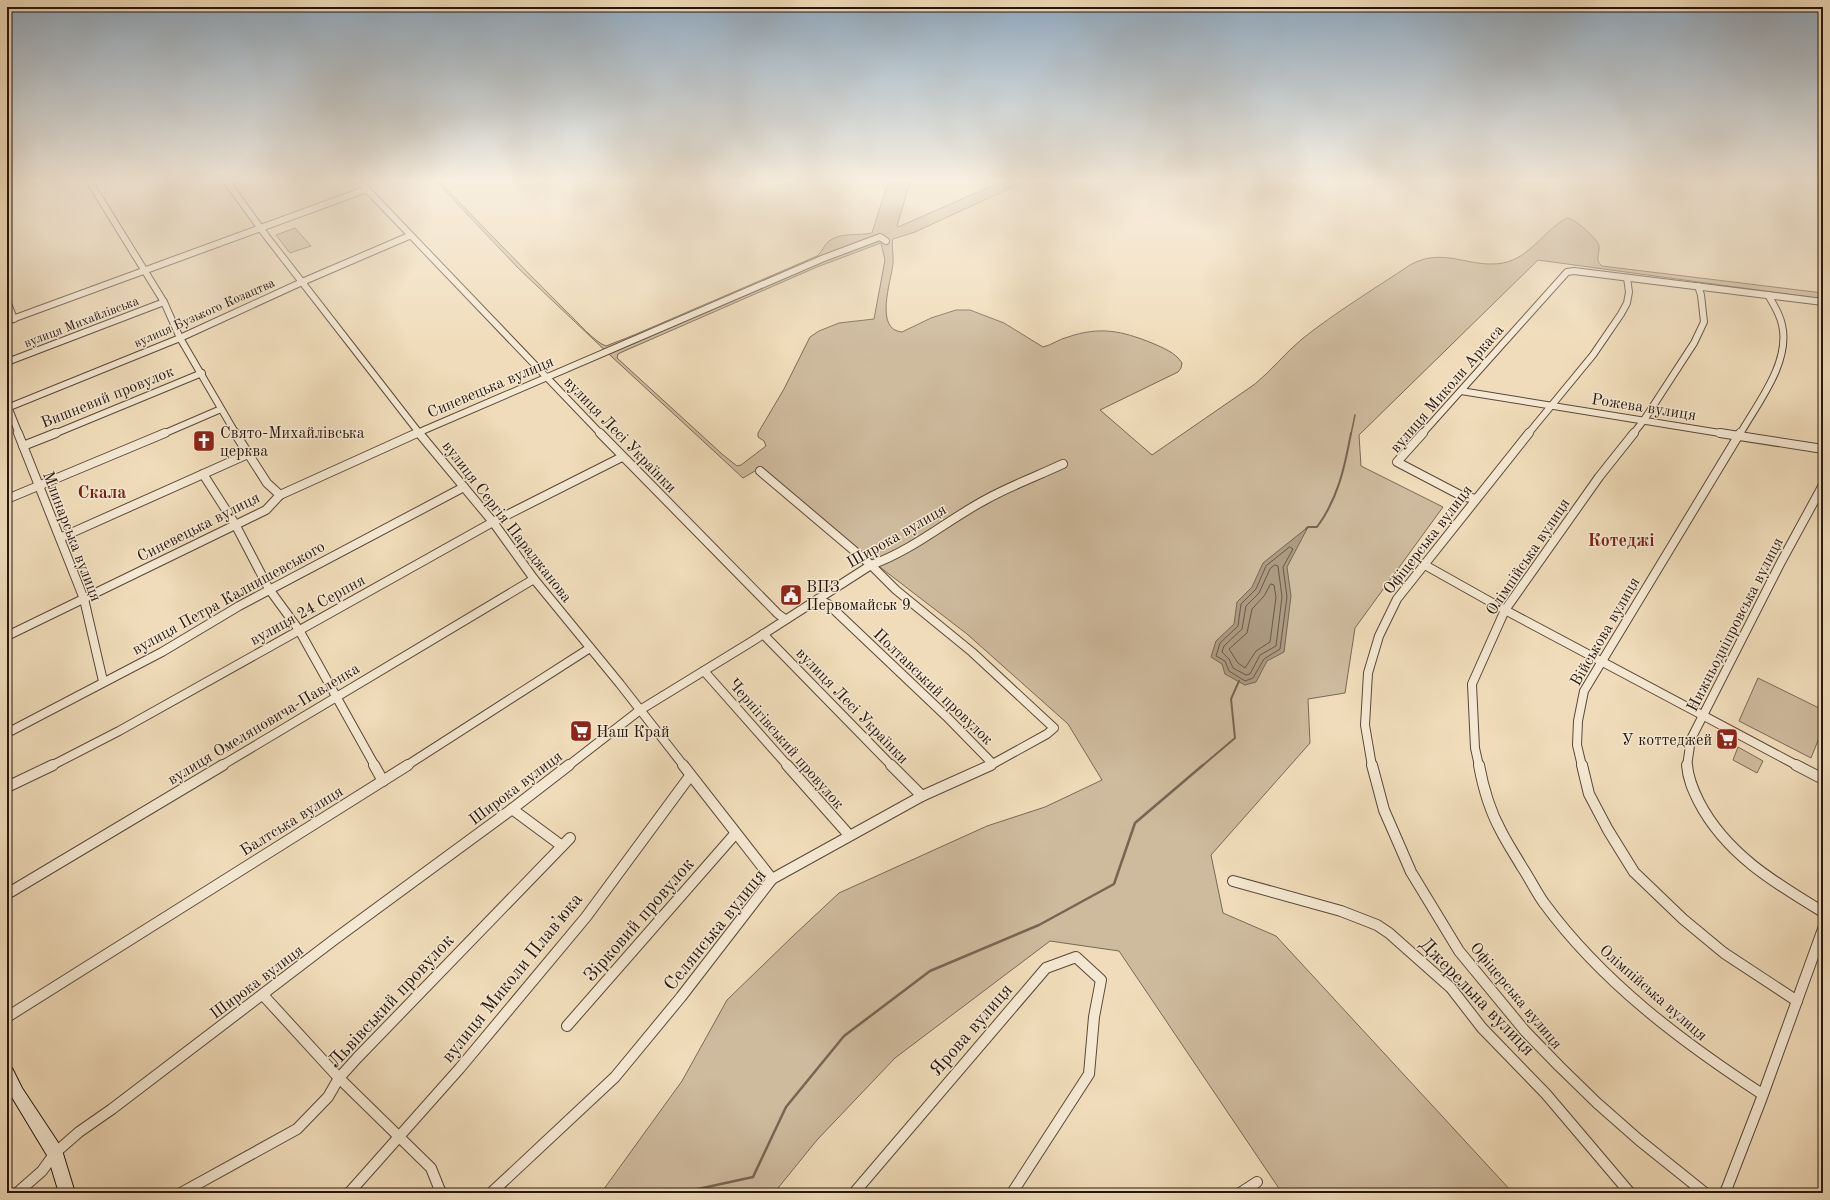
<svg xmlns="http://www.w3.org/2000/svg" width="1830" height="1200" viewBox="0 0 1830 1200" font-family="'Old Standard TT',serif">
<style>
.green{fill:#ceba9d;stroke:#7a6856;fill-rule:evenodd}
.water{fill:#ac9980;stroke:#776552}
.lines{fill:none;stroke-linecap:round;stroke-linejoin:round}
.shore{stroke:#6a5847;stroke-width:1}
.stream-far2{stroke:#776552;stroke-width:1.5}
.stream-far1{stroke:#776552;stroke-width:2}
.stream{stroke:#776552;stroke-width:2.5}
.street-far2-casing{stroke:#594839;stroke-width:8}
.street-far1-casing{stroke:#594839;stroke-width:10}
.street-casing{stroke:#594839;stroke-width:12}
.secondary-casing{stroke:#27160e;stroke-width:2}
.street-far2{stroke:#f5e8d2;stroke-width:6}
.street-far1{stroke:#f5e8d2;stroke-width:8}
.street{stroke:#f5e8d2;stroke-width:10}
.secondary{fill:#f5e8d2;fill-rule:evenodd}
.labels{text-anchor:middle;stroke-width:3;stroke-linejoin:round;paint-order:stroke}
.far-street-label{font-size:13px;fill:#27160e;stroke:#f5e8d2}
.street-label{font-size:16px;fill:#27160e;stroke:#f5e8d2}
.poi-label{font-size:16px;fill:#27160e;stroke:#f5e8d2;text-anchor:start}
.quarter-label{font-size:18px;font-weight:bold;fill:#7a1f14;stroke:#f5e8d2}
.near-street-label{font-size:19px;fill:#27160e;stroke:#f5e8d2}
</style>
<rect width="100%" height="100%" fill="#f0dcba"/>
<filter id="stains"><feTurbulence type="fractalNoise" baseFrequency=".005" numOctaves="4"/><feColorMatrix values="0 0 0 0 .2 0 0 0 0 .09 0 0 0 0 .02 0 0 0 .5 -.17"/></filter>
<radialGradient id="worn" r=".72"><stop offset=".6" stop-color="#630" stop-opacity="0"/><stop offset="1" stop-color="#630" stop-opacity=".3"/></radialGradient>
<!-- green -->
<g class="green">
<path d="M434 179H437C480 224 523 268 567 312 576 320 594 342 606 346L634 335 817 256C823 251 824 245 829 241 841 232 858 236 872 233L889 179H911L897 226 898 227 1008 179H1030L915 232 893 239C891 246 894 256 893 264 891 281 874 330 902 332L931 318 956 310H970L1004 323 1043 347C1052 345 1059 339 1068 337 1100 326 1122 331 1152 343 1163 348 1175 352 1182 363L1181 368 1178 372 1100 410 1152 455 1255 384C1272 370 1285 353 1302 339 1336 312 1374 289 1410 265 1444 246 1469 269 1503 263 1530 258 1544 230 1567 218 1574 218 1598 239 1599 246 1600 254 1594 260 1602 266L1823 293V299L1538 260 1359 435 1361 466 1443 507 1355 628 1345 693 1308 699 1310 743 1211 855 1223 913 1276 936 1513 1193H1282L1119 951 1050 941 895 1058 817 1140 774 1193H601L682 1081 727 1000 793 936 839 893 987 826 1045 807 1102 780 1068 724 967 634 872 561 760 468 743 478 611 356 518 268ZM881 243 885 260 874 319 839 323 819 331 810 337 784 389 758 433V437L764 441 766 446 741 465 737 466 722 454 617 358 618 354 622 352 817 267Z"/>
<polygon points="295,228 311,246 290,253 276,235"/>
<polygon points="1758,678 1823,710 1823,728 1811,758 1739,721"/>
<polygon points="1738,747 1763,761 1757,773 1733,760"/>
</g>
<!-- water -->
<polygon class="water" points="1308,527 1287,567 1291,596 1284,652 1267,661 1256,682 1245,685 1225,674 1222,664 1211,657 1216,641 1234,624 1237,602 1252,587 1263,563"/>
<g class="lines">
<!-- shore -->
<g class="shore">
<polygon points="1290,547 1293,549 1283,567 1287,597 1280,649 1264,659 1253,678 1245,681 1229,671 1225,661 1216,656 1220,643 1238,626 1241,604 1256,589 1266,566"/>
<polygon points="1275,565 1278,566 1282,597 1276,646 1260,655 1250,674 1246,675 1233,668 1229,659 1222,652 1224,646 1242,629 1246,606 1259,593 1270,569"/>
<polygon points="1271,584 1274,585 1276,597 1270,642 1256,651 1245,668 1238,663 1229,649 1247,633 1252,609 1264,596"/>
</g>
<!-- stream-far2 -->
<polyline class="stream-far2" points="1351,434 1355,415"/>
<!-- stream-far1 -->
<g class="stream-far1">
<path d="M1306 529 1308 527H1317C1338 499 1345 466 1351 433"/>
<polyline points="1202,766 1235,738 1231,699 1239,681"/>
</g>
<!-- stream -->
<polyline class="stream" points="697,1193 698,1189 753,1177 786,1107 844,1036 930,971 1039,925 1114,884 1135,823 1203,765"/>
<!-- street-far2 casing -->
<g class="street-far2-casing">
<g id="street-far2">
<polyline points="88,179 164,302 180,338 236,434"/>
<polyline points="225,179 267,237 420,434"/>
<polyline points="357,179 601,434"/>
<polyline points="7,301 14,319"/>
<polyline points="7,321 367,189"/>
<polyline points="7,362 164,302"/>
<polyline points="1461,391 1726,434"/>
<polyline points="7,404 19,434"/>
<polyline points="7,408 180,338 302,282 409,236"/>
<polyline points="54,434 202,373"/>
<polyline points="163,434 221,409"/>
<polyline points="415,434 824,258 880,237 886,241"/>
<polyline points="1422,434 1567,272 1574,271 1823,302"/>
<polyline points="1528,434 1593,355 1621,314 1627,303 1629,292 1627,278"/>
<polyline points="1633,434 1644,420 1694,343 1704,322 1701,295 1698,286"/>
<path d="M1740 434C1757 404 1791 362 1782 325 1780 314 1774 305 1768 295"/>
</g>
</g>
<!-- street-far1 casing -->
<g class="street-far1-casing">
<g id="street-far1">
<polyline points="18,433 84,599 103,681"/>
<polyline points="235,433 267,483 280,495"/>
<polyline points="419,433 493,522 534,579 620,684 684,766"/>
<polyline points="600,433 778,614 785,619"/>
<polyline points="1423,433 1397,462 1462,496 1476,499"/>
<polyline points="1720,433 1823,449"/>
<polyline points="23,446 56,433"/>
<polyline points="760,471 871,565 896,590 972,652 1054,728 1047,734 989,766"/>
<polyline points="203,474 235,524 269,589 299,630 375,766"/>
<polyline points="7,499 165,433"/>
<polyline points="60,538 248,454"/>
<polyline points="1423,564 1505,610 1798,766"/>
<polyline points="818,599 828,604 946,716 993,764"/>
<polyline points="763,634 892,766"/>
<polyline points="7,636 266,510 280,495 417,433"/>
<polyline points="704,671 788,766"/>
<polyline points="7,733 162,652 239,606 464,487"/>
<polyline points="51,766 119,731 493,522 622,457"/>
<polyline points="221,766 534,579"/>
<polyline points="406,766 590,648"/>
<path d="M568 766 640 710 751 642 871 565C913 550 946 521 985 500 1010 486 1037 476 1063 464"/>
<polyline points="1372,766 1365,725 1368,673 1379,636 1397,599 1529,433"/>
<polyline points="1479,766 1475,748 1472,684 1505,610 1599,477 1634,433"/>
<polyline points="1582,766 1577,745 1578,721 1584,691 1740,433"/>
<polyline points="1687,766 1691,739 1781,562 1823,485"/>
</g>
</g>
<!-- street casing -->
<g class="street-casing">
<g id="street">
<polyline points="374,765 383,781"/>
<polyline points="683,765 772,879"/>
<polyline points="787,765 849,835"/>
<polyline points="891,765 922,796"/>
<polyline points="1372,765 1384,810 1411,872 1459,951 1525,1031 1559,1066 1597,1103 1639,1140 1705,1193"/>
<path d="M1479 765C1483 787 1490 811 1501 831 1507 843 1515 855 1522 867 1530 879 1536 892 1544 903 1602 982 1681 1041 1762 1094"/>
<polyline points="1582,765 1589,794 1608,830 1634,872 1683,919 1724,953 1797,1001"/>
<path d="M1687 765C1688 779 1693 790 1699 802 1726 854 1775 883 1823 912"/>
<polyline points="1796,765 1823,779"/>
<polyline points="7,787 53,765"/>
<polyline points="512,809 562,846"/>
<polyline points="1233,881 1341,911 1377,925 1389,933 1451,988 1482,1028 1546,1094 1630,1193"/>
<polyline points="7,894 223,765"/>
<polyline points="263,995 339,1078 431,1168 441,1193"/>
<polyline points="7,1017 408,765"/>
<polyline points="567,1026 735,834"/>
<polyline points="17,1193 42,1171 55,1153 79,1132 112,1109 335,939 512,809 569,765"/>
<polyline points="181,1193 297,1129 328,1097 339,1078 357,1058 570,838"/>
<polyline points="349,1193 460,1068 586,917 690,776"/>
<polyline points="491,1193 615,1077 681,997 772,879 922,796 991,765"/>
<polyline points="854,1193 1046,968 1076,957 1101,980 1094,1017 1089,1074 1012,1193"/>
<polyline points="1240,1193 1257,1182"/>
<polyline points="1725,1193 1761,1100 1823,929"/>
</g>
</g>
<!-- secondary casing -->
<g class="secondary-casing">
<polygon id="secondary" points="7,1065 12,1068 22,1088 61,1147 75,1193 59,1193 48,1157 7,1089"/>
</g>
<!-- street-far2 -->
<use href="#street-far2" class="street-far2"/>
<!-- street-far1 -->
<use href="#street-far1" class="street-far1"/>
<!-- street -->
<use href="#street" class="street"/>
<!-- secondary -->
<use href="#secondary" class="secondary"/>
</g>
<!-- sky -->
<linearGradient id="sky" x2="0" y2="1"><stop stop-color="#90a9be"/><stop offset="0.52" stop-color="#f8efe0"/><stop offset="1" stop-color="#f8efe0" stop-opacity="0"/></linearGradient>
<rect width="1830" height="347" fill="url(#sky)"/>
<!-- icons -->
<defs>
<g id="church-square" transform="scale(1.15)"><rect x="-9" y="-9" width="18" height="18" rx="4" fill="#8f2418" stroke="#f5e8d2"/><path d="M-1.2-6h2.4v3.5h3.3v2.4h-3.3V6h-2.4V-.1h-3.3v-2.4h3.3Z" fill="#fff"/></g>
<g id="civic-square" transform="scale(1.15)"><rect x="-9" y="-9" width="18" height="18" rx="4" fill="#8f2418" stroke="#f5e8d2"/><path d="M-.6-6.5H3V-4.5H.6V-3L4-1V1h2V6H-6V1h2V-1L-.6-3ZM-1.2 2.5V6h2.4V2.5Z" fill="#fff"/></g>
<g id="supermarket-square" transform="scale(1.15)"><rect x="-9" y="-9" width="18" height="18" rx="4" fill="#8f2418" stroke="#f5e8d2"/><path d="M-6-5.5h2.5l.6 2H6L4.5 2H-2.5L-4.4-4H-6ZM-1.5 3.2a1.3 1.3 0 1 0 .1 0ZM3 3.2a1.3 1.3 0 1 0 .1 0Z" fill="#fff"/></g>
</defs>
<g fill-rule="evenodd">
<use href="#church-square" x="204" y="441"/>
<use href="#civic-square" x="791" y="595"/>
<use href="#supermarket-square" x="581" y="731"/>
<use href="#supermarket-square" x="1727" y="739"/>
</g>
<g class="labels">
<!-- far-street labels -->
<g class="far-street-label">
<text transform="translate(204 312) rotate(-24)" y="5">вулиця Бузького Козацтва</text>
<text transform="translate(81 321) rotate(-21)" y="5">вулиця Михайлівська</text>
</g>
<!-- street labels -->
<g class="street-label">
<text transform="translate(490 386) rotate(-23)" y="6">Синевецька вулиця</text>
<text transform="translate(1446 388) rotate(-49)" y="6">вулиця Миколи Аркаса</text>
<text transform="translate(107 396) rotate(-22)" y="6">Вишневий провулок</text>
<text transform="translate(1644 406) rotate(9)" y="6">Рожева вулиця</text>
<text transform="translate(621 434) rotate(46)" y="6">вулиця Лесі Українки</text>
<text transform="translate(508 521) rotate(52)" y="6">вулиця Сергія Параджанова</text>
<text transform="translate(198 526) rotate(-27)" y="6">Синевецька вулиця</text>
<text transform="translate(896 535) rotate(-30)" y="6">Широка вулиця</text>
<text transform="translate(73 536) rotate(69)" y="6">Млинарська вулиця</text>
<text transform="translate(1427 539) rotate(-52)" y="6">Офіцерська вулиця</text>
<text transform="translate(1527 556) rotate(-56)" y="6">Олімпійська вулиця</text>
<text transform="translate(228 597) rotate(-29)" y="6">вулиця Петра Калнишевського</text>
<text transform="translate(307 609) rotate(-29)" y="6">вулиця 24 Серпня</text>
<text transform="translate(1734 624) rotate(-63)" y="6">Нижньодніпровська вулиця</text>
<text transform="translate(1604 631) rotate(-60)" y="6">Військова вулиця</text>
<text transform="translate(934 686) rotate(44)" y="6">Полтавський провулок</text>
<text transform="translate(853 705) rotate(46)" y="6">вулиця Лесі Українки</text>
<text transform="translate(263 723) rotate(-31)" y="6">вулиця Омеляновича-Павленка</text>
<text transform="translate(787 743) rotate(49)" y="6">Чернігівський провулок</text>
<text transform="translate(515 787) rotate(-37)" y="6">Широка вулиця</text>
<text transform="translate(291 820) rotate(-32)" y="6">Балтська вулиця</text>
<text transform="translate(256 981) rotate(-37)" y="6">Широка вулиця</text>
<text transform="translate(1654 992) rotate(41)" y="6">Олімпійська вулиця</text>
<text transform="translate(1517 995) rotate(50)" y="6">Офіцерська вулиця</text>
</g>
<!-- poi labels -->
<g class="poi-label">
<text x="220" y="438">Свято-Михайлівська<tspan x="220" dy="18">церква</tspan></text>
<text x="806" y="592">ВПЗ<tspan x="806" dy="18">Первомайськ 9</tspan></text>
<text x="596" y="737">Наш Край</text>
<text x="1712" y="745" text-anchor="end">У коттеджей</text>
</g>
<!-- quarter labels -->
<g class="quarter-label">
<text x="102" y="498">Скала</text>
<text x="1621" y="546">Котеджі</text>
</g>
<!-- near-street labels -->
<g class="near-street-label">
<text transform="translate(638 919) rotate(-49)" y="7">Зірковий провулок</text>
<text transform="translate(714 929) rotate(-51)" y="7">Селянська вулиця</text>
<text transform="translate(511 977) rotate(-51)" y="7">вулиця Миколи Плавʼюка</text>
<text transform="translate(1478 996) rotate(46)" y="7">Джерельна вулиця</text>
<text transform="translate(390 1000) rotate(-47)" y="7">Львівський провулок</text>
<text transform="translate(970 1029) rotate(-49)" y="7">Ярова вулиця</text>
</g>
</g>
<!-- margin -->
<rect width="1830" height="1200" fill="none" stroke="#f0dcba" stroke-width="24"/>
<rect x="8" y="8" width="1814" height="1184" fill="none" stroke="#27160e" stroke-width="2"/>
<rect x="12" y="12" width="1806" height="1176" fill="none" stroke="#27160e"/>
<rect width="100%" height="100%" filter="url(#stains)"/>
<rect width="100%" height="100%" fill="url(#worn)"/>
</svg>
